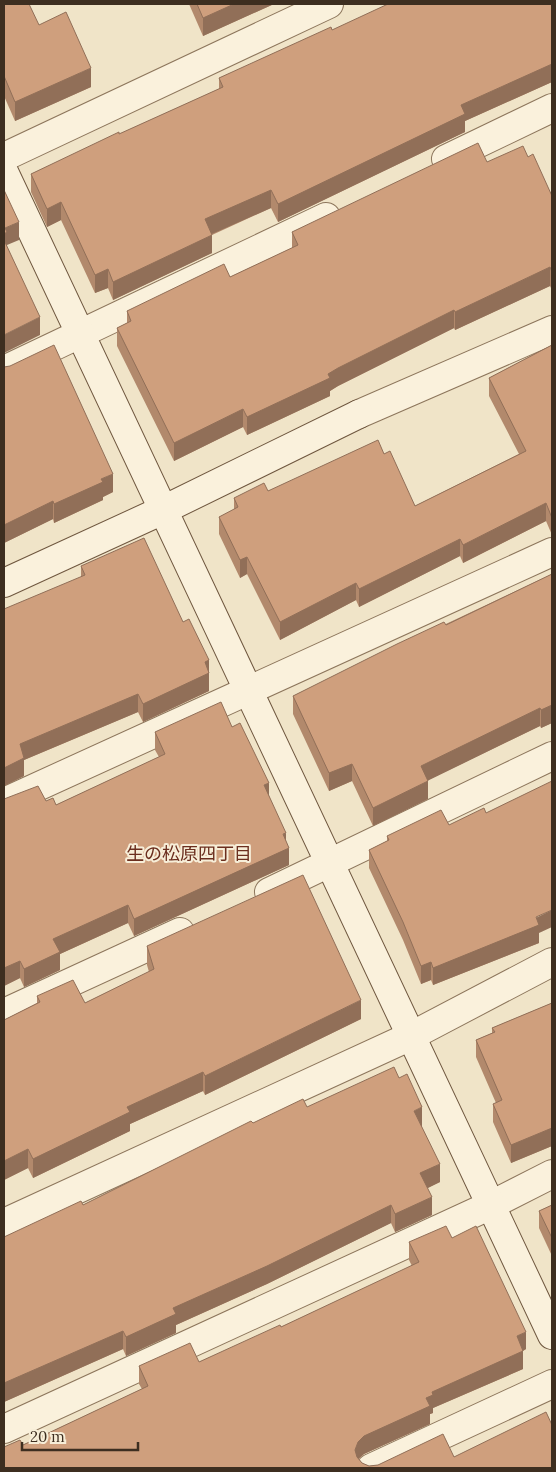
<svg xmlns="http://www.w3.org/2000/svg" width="556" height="1472" viewBox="0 0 556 1472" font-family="Lora,'Noto Sans JP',serif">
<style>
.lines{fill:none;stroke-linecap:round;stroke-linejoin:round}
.street-casing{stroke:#8d765c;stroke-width:30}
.secondary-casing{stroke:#6f573f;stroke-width:30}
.street{stroke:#faf1dc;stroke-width:28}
.secondary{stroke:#faf1dc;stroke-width:28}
.wall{fill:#b2896c}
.shaded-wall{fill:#916f58}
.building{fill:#cf9f7d;stroke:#916f58}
.labels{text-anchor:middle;stroke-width:4;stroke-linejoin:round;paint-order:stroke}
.neighbourhood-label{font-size:18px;fill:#6b2e1e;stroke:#f7eed8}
</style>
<rect width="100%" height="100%" fill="#f0e4c8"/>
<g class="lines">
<!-- street casing -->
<g class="street-casing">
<g id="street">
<polyline points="4,157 329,4"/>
<polyline points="446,159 552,108"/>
<polyline points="4,370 326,217"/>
<polyline points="359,414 552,330"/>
<polyline points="4,802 552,552"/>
<polyline points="269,892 552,756"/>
<polyline points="4,1013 180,932"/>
<polyline points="4,1223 411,1036 552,962"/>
<polyline points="4,1429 491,1205 552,1174"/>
<polyline points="371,1468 552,1384"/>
</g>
</g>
<!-- secondary casing -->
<g class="secondary-casing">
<g id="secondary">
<polyline points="4,172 552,1335"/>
<polyline points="4,583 163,510 359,414"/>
</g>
</g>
<!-- street -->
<use href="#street" class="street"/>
<!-- secondary -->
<use href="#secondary" class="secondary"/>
</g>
<!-- wall -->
<g class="wall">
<polygon points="4,4 39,25 91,87 15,121 4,96"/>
<polygon points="189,4 274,4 203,36"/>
<polygon points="552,4 552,82 465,121 465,132 278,222 271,208 212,235 212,253 113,300 108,288 95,293 61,220 47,227 31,192 31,174 219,89 219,78 332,30"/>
<polygon points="528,157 552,196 552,290 550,286 455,330 454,328 338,386 330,391 330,396 247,435 243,427 174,461 117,346 117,328 127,323 127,311 230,277 292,248 292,232 487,162"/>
<polygon points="552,345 552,535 546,521 463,563 460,556 359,607 356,600 280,640 247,574 240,578 219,534 219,517 234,510 234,498 268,491 384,454 415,506 519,454 489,396 489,378"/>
<polygon points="4,367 113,492 103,497 103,500 54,523 53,519 4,543"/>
<polygon points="81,566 183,622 209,660 209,691 143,722 138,712 24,760 24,776 4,786 81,577"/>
<polygon points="552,574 552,723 541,728 540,726 428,780 428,799 373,826 352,781 329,791 293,714 293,696"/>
<polygon points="232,727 269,796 286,841 289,865 134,936 128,923 60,954 60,970 24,987 20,978 4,986 4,799 46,801 56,805 159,757 155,750 155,732"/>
<polygon points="486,813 539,933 539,943 433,985 431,980 421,984 403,940 369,868 369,850 387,841 387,836 449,825"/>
<polygon points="147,946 361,1019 205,1095 203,1091 130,1124 130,1131 33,1178 28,1168 4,1180 4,1020 37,1003 37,996 85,1003 149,972 147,965"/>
<polygon points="552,1003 552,1146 511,1163 493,1122 493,1104 496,1103 476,1057 476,1040 492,1033 492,1028"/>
<polygon points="307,1107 422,1126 421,1126 440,1182 427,1188 432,1215 395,1232 391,1223 267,1284 176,1325 176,1333 126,1356 123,1349 4,1402 4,1237 83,1205 253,1123"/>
<polygon points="552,1205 552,1256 539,1228 539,1211"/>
<polygon points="452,1238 526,1349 523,1351 523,1369 433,1408 433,1413 430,1414 430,1424 364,1454 359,1459 362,1463 369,1466 454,1457 552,1468 4,1468 23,1445 142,1389 139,1384 139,1366 199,1362 281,1327 412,1266 409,1260 409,1242"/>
</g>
<!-- shaded-wall -->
<g class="shaded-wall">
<polygon points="234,4 274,4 203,36 203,18"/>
<polygon points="552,64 552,82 465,121 465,132 278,222 278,204 461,105"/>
<polygon points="91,68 91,87 15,121 15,102"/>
<polygon points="271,190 271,208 205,237 205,219"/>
<polygon points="61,202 61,220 47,227 47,209"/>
<polygon points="19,222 19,240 7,245 7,250 4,252 4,234 5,228"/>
<polygon points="212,235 212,253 113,300 113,282"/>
<polygon points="550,267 550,286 455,330 455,312"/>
<polygon points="108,269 108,288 95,293 95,275"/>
<polygon points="454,310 454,328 338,386 330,391 330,396 247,435 247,417 338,368"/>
<polygon points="40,317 40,335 4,353 4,335"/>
<polygon points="243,409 243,427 174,461 174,443"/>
<polygon points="113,474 113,492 103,497 103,500 54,523 54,504 101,479"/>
<polygon points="53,501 53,519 4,543 4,525"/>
<polygon points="546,503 546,521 463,563 463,545"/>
<polygon points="460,539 460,556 359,607 359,589"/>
<polygon points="247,557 247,574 240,578 240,560"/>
<polygon points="356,583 356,600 280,640 280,622"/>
<polygon points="209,660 209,691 143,722 143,704 205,662"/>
<polygon points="138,694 138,712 24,760 24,776 4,786 4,768 20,744"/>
<polygon points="552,705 552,723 541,728 541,710"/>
<polygon points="540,708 540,726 421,784 421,766"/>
<polygon points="352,764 352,781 329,791 329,773"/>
<polygon points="428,781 428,799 373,826 373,808"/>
<polygon points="269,783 269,801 264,785"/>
<polygon points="286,833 286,849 289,848 289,865 134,936 134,919"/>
<polygon points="128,905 128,923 60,954 60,970 24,987 24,969 53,939"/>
<polygon points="552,910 552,927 539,933 539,943 433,985 433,968"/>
<polygon points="20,961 20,978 4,986 4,968"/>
<polygon points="431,962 431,980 421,984 421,966"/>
<polygon points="361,1000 361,1019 205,1095 205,1076"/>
<polygon points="203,1072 203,1091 130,1124 130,1131 33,1178 33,1159 127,1107"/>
<polygon points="422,1107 422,1126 414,1130 414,1111"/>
<polygon points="552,1128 552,1146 511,1163 511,1145"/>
<polygon points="28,1149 28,1168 4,1180 4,1161"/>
<polygon points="440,1164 440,1182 420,1192 420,1173"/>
<polygon points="432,1197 432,1215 395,1232 395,1214"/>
<polygon points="391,1205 391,1223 267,1284 176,1325 176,1333 126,1356 126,1337 173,1308"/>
<polygon points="123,1331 123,1349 4,1402 4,1383"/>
<polygon points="526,1332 526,1349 517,1354 517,1336"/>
<polygon points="523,1351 523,1369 433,1408 433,1413 430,1414 430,1424 364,1454 358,1459 355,1467 355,1450 358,1442 364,1436 432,1392"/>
</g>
<!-- building -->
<g class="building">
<polygon points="4,4 29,4 39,25 66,12 91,68 15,102 4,76"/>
<polygon points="197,4 234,4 203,18"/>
<polygon points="388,4 552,4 552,64 461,105 465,114 278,204 271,190 205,219 212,235 113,282 108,269 95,275 61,202 47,209 31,174 119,132 119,134 223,87 219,78 331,27 332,30"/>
<polygon points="478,143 487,162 523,146 528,157 533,154 552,196 552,272 550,267 455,312 454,310 338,368 328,374 330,378 247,417 243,409 174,443 117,328 131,321 127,311 224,264 230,277 298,245 292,232"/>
<polygon points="4,190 19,222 5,228 7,232 4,234"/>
<polygon points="4,240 40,317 4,335"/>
<polygon points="54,345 113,474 101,479 103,482 54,504 53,501 4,525 4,367 10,366"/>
<polygon points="552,345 552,518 546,503 463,545 460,539 359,589 356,583 280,622 247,557 240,560 219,517 238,507 234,498 264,483 268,491 378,440 384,454 390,451 415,506 526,451 489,378"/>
<polygon points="144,538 183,622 189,619 209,660 205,662 209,673 143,704 138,694 20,744 24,758 4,768 4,609 85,575 81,566"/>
<polygon points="552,574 552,705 541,710 540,708 421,766 428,781 373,808 352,764 329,773 293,696 397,644 444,622 446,625"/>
<polygon points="221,702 232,727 240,723 269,783 264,785 286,833 283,834 289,848 134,919 128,905 53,939 60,952 24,969 20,961 4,968 4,799 38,786 46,801 53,798 56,805 165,754 155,732"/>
<polygon points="552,781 552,910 536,917 539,925 433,968 431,962 421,966 403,922 369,850 389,840 387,836 441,810 449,825 484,808 486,813"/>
<polygon points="303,875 361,1000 205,1076 203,1072 127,1107 130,1112 33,1159 28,1149 4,1161 4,1020 40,1002 37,996 73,980 85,1003 154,969 147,946"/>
<polygon points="552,1003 552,1128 511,1145 493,1104 502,1100 476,1040 495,1032 492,1028"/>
<polygon points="394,1067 399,1078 407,1074 422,1107 414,1111 440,1164 420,1173 432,1197 395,1214 391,1205 267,1266 173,1308 176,1314 126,1337 123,1331 4,1383 4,1237 81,1201 83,1205 251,1121 253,1123 303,1099 307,1107"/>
<polygon points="552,1205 552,1238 539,1211"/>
<polygon points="446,1226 452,1238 476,1226 526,1332 517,1336 523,1351 432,1392 433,1395 426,1398 430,1406 364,1436 358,1442 355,1450 357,1457 362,1463 369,1466 378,1465 443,1434 454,1457 546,1412 552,1425 552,1468 4,1468 4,1447 20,1440 23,1445 148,1386 139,1366 190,1343 199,1362 280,1325 281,1327 419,1262 409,1242"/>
</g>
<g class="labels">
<!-- neighbourhood labels -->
<g class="neighbourhood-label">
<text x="189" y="860">生の松原四丁目</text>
</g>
</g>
<!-- border -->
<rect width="556" height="1472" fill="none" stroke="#3d2e20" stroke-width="10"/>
<!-- scale -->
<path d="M22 1442v8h116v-8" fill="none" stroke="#3d2e20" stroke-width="2.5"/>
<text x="30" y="1442" font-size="15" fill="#3d2e20" stroke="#f7eed8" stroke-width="4" paint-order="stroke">20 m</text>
</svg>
